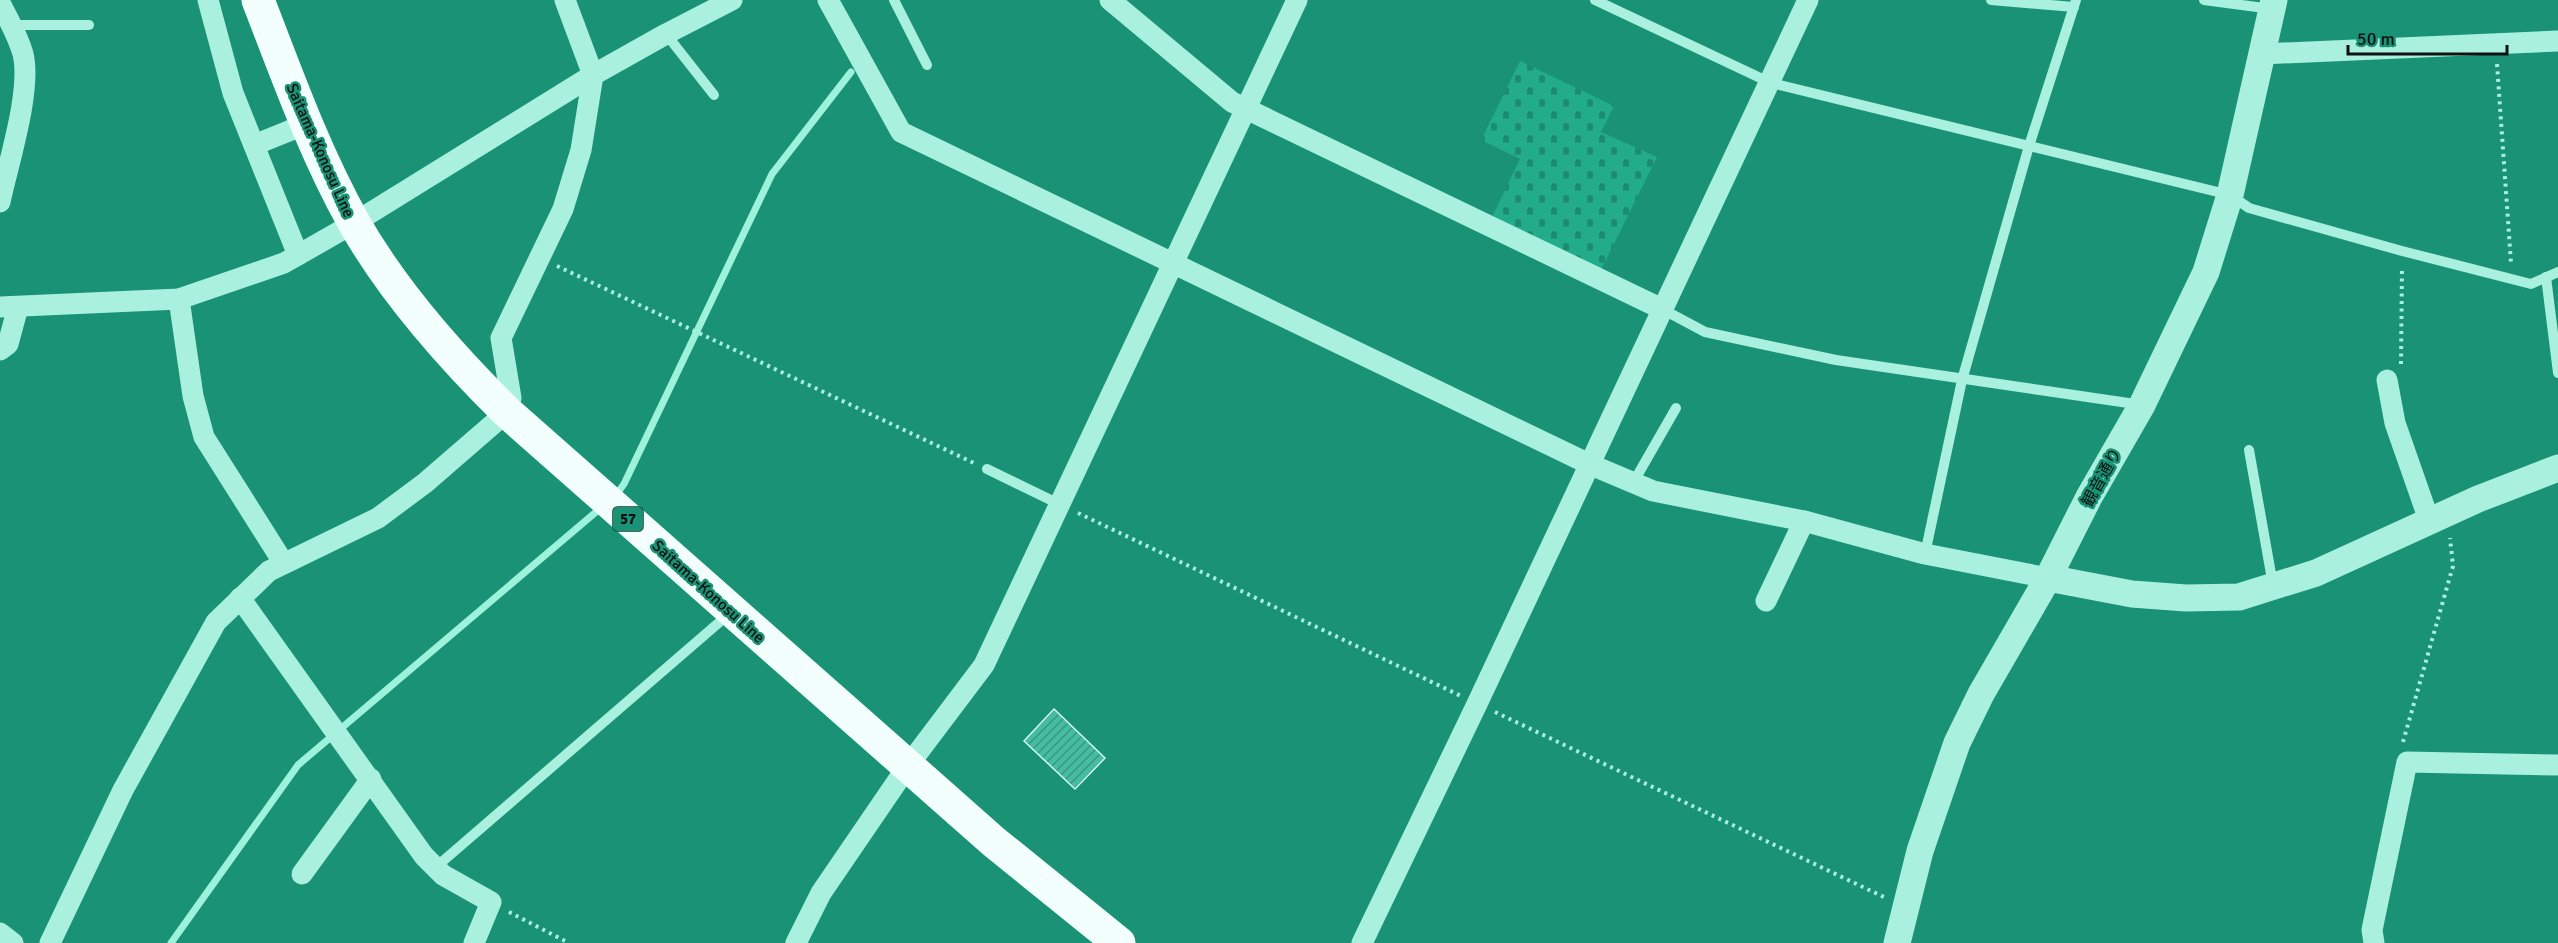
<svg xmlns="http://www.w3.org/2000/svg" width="2558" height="943" viewBox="0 0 2558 943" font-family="Signika,'Noto Sans JP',sans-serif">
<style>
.cemetery{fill:url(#cemetery-stones)}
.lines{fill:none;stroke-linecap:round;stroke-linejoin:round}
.stream{stroke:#9cf2db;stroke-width:7}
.building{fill:url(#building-hatch);stroke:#d0fbf0;stroke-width:1.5}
.path{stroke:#a9f0de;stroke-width:4;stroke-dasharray:3 4.5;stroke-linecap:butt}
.service{stroke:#a9f0de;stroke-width:10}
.minor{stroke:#a9f0de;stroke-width:21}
.tertiary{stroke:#a9f0de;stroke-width:27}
.primary{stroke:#f2fffd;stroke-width:33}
.labels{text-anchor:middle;stroke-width:5;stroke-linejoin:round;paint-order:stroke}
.shield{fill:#199276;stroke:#13382f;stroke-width:1.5}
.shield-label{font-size:15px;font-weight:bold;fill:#111}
.street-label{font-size:16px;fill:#111;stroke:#199276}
</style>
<defs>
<pattern id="cemetery-stones" width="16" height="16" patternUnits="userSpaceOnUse" patternTransform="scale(1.5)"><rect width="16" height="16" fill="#22ac8a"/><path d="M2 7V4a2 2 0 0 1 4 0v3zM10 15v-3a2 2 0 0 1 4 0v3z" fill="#1c8b6f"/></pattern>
<pattern id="building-hatch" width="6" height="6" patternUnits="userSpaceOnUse" patternTransform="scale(1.5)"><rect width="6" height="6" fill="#46bca0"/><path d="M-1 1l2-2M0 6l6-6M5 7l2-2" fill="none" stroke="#399781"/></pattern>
</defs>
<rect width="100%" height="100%" fill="#199276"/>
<!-- cemetery -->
<polygon class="cemetery" points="1520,61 1614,106 1601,132 1657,157 1600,272 1492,217 1520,159 1481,140"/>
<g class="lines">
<!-- stream -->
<g class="stream">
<polyline points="616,495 624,484 772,174 851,72"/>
<polyline points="171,943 298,765 603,506"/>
</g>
</g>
<!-- building -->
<polygon class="building" points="1054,709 1105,758 1075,789 1024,741"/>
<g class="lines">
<!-- path -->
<g class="path">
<polyline points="2497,64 2511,263"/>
<polyline points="557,266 976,464"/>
<polyline points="2401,364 2402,267"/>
<polyline points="1078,513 1461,696"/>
<polyline points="1495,712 1886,898"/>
<polyline points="2403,742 2453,566 2450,538"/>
<polyline points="509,912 569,943"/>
</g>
<!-- service -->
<g class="service">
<polyline points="894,0 927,65"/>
<polyline points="1595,0 1771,83 2230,195 2249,208 2402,251 2531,284 2558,272"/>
<polyline points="1991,0 2074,7"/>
<polyline points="2204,0 2272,9"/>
<polyline points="12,25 89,25"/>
<polyline points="666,34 714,95"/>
<polyline points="2546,277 2558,373"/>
<polyline points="1662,309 1705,332 1836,360 2142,405"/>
<polyline points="2249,450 2273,585"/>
<polyline points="987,469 1059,504"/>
<polyline points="1633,483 1676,408"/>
<polyline points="1925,554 1962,380 2029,146 2076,0"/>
<polyline points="436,867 730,613"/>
</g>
<!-- minor -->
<g class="minor">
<polyline points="208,0 233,93 298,255"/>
<polyline points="828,0 901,132 1589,464 1653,491 1804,521 1925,554 2048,578"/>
<polyline points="1110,0 1232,102 1662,309"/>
<path d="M0 3C9 20 18 36 23 54 32 90 8 164 0 202"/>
<polyline points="2261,54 2558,41"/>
<polyline points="254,145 306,124"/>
<polyline points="179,299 193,396 204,437 283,562"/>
<polyline points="0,307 179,299 284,263 354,223 593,75 666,34 732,0"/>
<polyline points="0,350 8,344 18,307"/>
<polyline points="2387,380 2395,423 2430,523"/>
<polyline points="240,598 424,856 443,875 491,902 474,943"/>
<polyline points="1766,601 1804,521"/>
<polyline points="302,874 371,779"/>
<polyline points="0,933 13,943"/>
<polyline points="50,943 123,790 216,622 269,571 378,518 425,483 507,412 511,398 501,338 563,209 581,150 593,75 565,0"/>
<polyline points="796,943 821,893 907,767 984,665 1297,0"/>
<polyline points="1362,943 1477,704 1808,0"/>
<polyline points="2374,943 2372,930 2407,762 2558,765"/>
</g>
<!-- tertiary -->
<g class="tertiary">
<polyline points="2048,578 2132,594 2186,598 2239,597 2316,573 2478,499 2558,468"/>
<polyline points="1897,943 1920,851 1957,743 1981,694 2048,578 2089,497 2142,405 2206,272 2230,195 2274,0"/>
</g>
<!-- primary -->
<path class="primary" d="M258 0C287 75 314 151 353 221 393 292 449 355 507 412L994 842 1119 943"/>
</g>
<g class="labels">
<!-- shield labels -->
<rect class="shield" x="613" y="507" width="30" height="24" rx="4.5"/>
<g class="shield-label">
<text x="628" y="524">57</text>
</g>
<!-- street labels -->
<g class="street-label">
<text transform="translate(321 150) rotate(66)" y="6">Saitama-Konosu Line</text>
<text transform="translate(2101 477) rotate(-61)" y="6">観音通り</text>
<text transform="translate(709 591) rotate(42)" y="6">Saitama-Konosu Line</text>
</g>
</g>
<!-- scale -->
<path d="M2348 45v9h159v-9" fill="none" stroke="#111111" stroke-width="3"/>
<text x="2357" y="45" font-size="18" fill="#111111" stroke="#199276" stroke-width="4.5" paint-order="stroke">50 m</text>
</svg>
